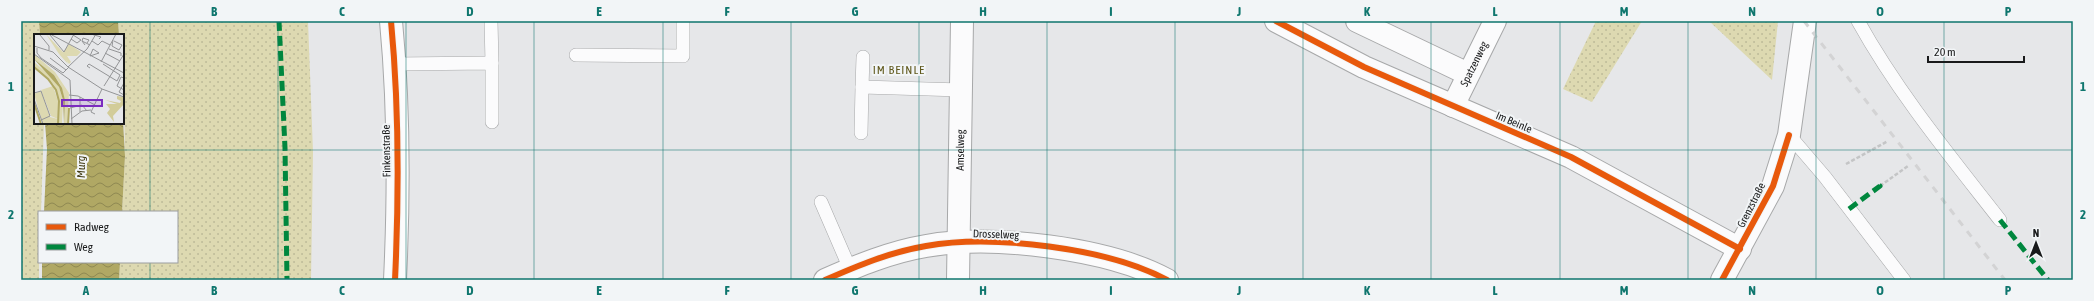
<svg xmlns="http://www.w3.org/2000/svg" width="2094" height="301" viewBox="0 0 2094 301" font-family="'Asap Condensed',sans-serif">
<style>
.grass{fill:url(#grass-dots)}
.water{fill:url(#water-waves)}
.lines{fill:none;stroke-linecap:round;stroke-linejoin:round}
.service-casing{stroke:#a7a8a9;stroke-width:14}
.minor-casing{stroke:#a7a8a9;stroke-width:24}
.path{stroke:#c4c5c6;stroke-width:2.5;stroke-dasharray:4 2;stroke-linecap:butt}
.service{stroke:#fbfbfc;stroke-width:13}
.minor{stroke:#fbfbfc;stroke-width:22}
.rail{stroke:#d3d3d4;stroke-width:3;stroke-dasharray:7 7;stroke-linecap:butt}
.quiet{stroke:#00873e;stroke-width:5;stroke-dasharray:10 5;stroke-linecap:butt}
.cycleway-casing{stroke:#f2f5f7;stroke-width:8}
.cycleway{stroke:#e8590c;stroke-width:6}
.grid{fill:none;stroke:#0f766e;stroke-width:1;stroke-opacity:0.55}
.labels{text-anchor:middle;stroke-width:4;stroke-linejoin:round;paint-order:stroke}
.street-label{font-size:11px;fill:#191a1b;stroke:#f2f5f7}
.neighbourhood-label{font-size:12px;letter-spacing:1px;fill:#60581c;stroke:#f2f5f7}
.water-label{font-size:12px;font-style:italic;fill:#403a12;stroke:#f2f5f7}
.inset-river{fill:none;stroke:#b0a864;stroke-width:2}
.inset-road{fill:none;stroke:#949597;stroke-width:1}
.view{fill:#7b2cbf;fill-opacity:0.15;stroke:#7b2cbf;stroke-width:2}
.inset-edge{fill:none;stroke:#191a1b;stroke-width:2}
.neatline{fill:none;stroke:#0f766e;stroke-width:1.5}
.grid-label{font-size:13px;text-anchor:middle;font-weight:bold;fill:#0f766e}
</style>
<defs>
<pattern id="grass-dots" width="8" height="8" patternUnits="userSpaceOnUse"><rect width="8" height="8" fill="#ddd9b1"/><path d="M2 2h.1M6 6h.1" fill="none" stroke="#bdba98" stroke-width="1.8" stroke-linecap="round"/></pattern>
<pattern id="water-waves" width="16" height="10" patternUnits="userSpaceOnUse"><rect width="16" height="10" fill="#b0a864"/><path d="M0 5q4-4 8 0t8 0" fill="none" stroke="#8e8852"/></pattern>
</defs>
<rect width="100%" height="100%" fill="#e6e7e9"/>
<!-- grass -->
<g class="grass">
<polygon points="21,21 39,21 40,35 35,35 35,123 44,123 41,212 39,212 39,280 21,280"/>
<polygon points="118,21 308,21 313,152 311,280 119,280 120,262 177,262 177,212 122,212 125,156 123,35 119,35"/>
<polygon points="1596,21 1642,21 1592,102 1563,89"/>
<polygon points="1709,21 1778,21 1772,80"/>
</g>
<!-- water -->
<g class="water">
<polygon points="39,21 118,21 119,35 40,35"/>
<polygon points="123,121 125,156 122,212 44,212 47,149 45,123 123,123"/>
<polygon points="42,262 120,262 119,280 42,280"/>
</g>
<g class="lines">
<!-- service casing -->
<g class="service-casing">
<g id="service">
<polyline points="491,21 492,63"/>
<path d="M1858 21C1898 93 1950 156 2000 220"/>
<polyline points="576,55 683,56 683,21"/>
<polyline points="863,57 862,87 961,90"/>
<polyline points="395,64 492,63 492,122"/>
<polyline points="861,133 862,87"/>
<polyline points="1789,135 1825,177 1904,280"/>
<polyline points="821,202 850,269"/>
</g>
</g>
<!-- minor casing -->
<g class="minor-casing">
<g id="minor">
<path d="M391 21C399 105 399 195 395 280"/>
<polyline points="1276,21 1364,67 1571,157 1740,249"/>
<polyline points="1357,21 1468,74"/>
<path id="s1" d="M1453 106 1495 21"/>
<path d="M825 280C857 266 890 252 926 246 992 234 1108 248 1167 280"/>
<path id="s2" d="M958 280 962 21"/>
<polyline points="1722,280 1773,186 1789,135 1805,21"/>
</g>
</g>
<!-- path -->
<g class="path">
<polyline points="1846,164 1888,141"/>
<polyline points="1880,186 1908,166"/>
</g>
<!-- service -->
<use href="#service" class="service"/>
<!-- minor -->
<use href="#minor" class="minor"/>
<!-- rail -->
<polyline class="rail" points="1804,21 2005,280"/>
<!-- quiet -->
<g class="quiet">
<polyline points="279,21 285,148 287,280"/>
<polyline points="1849,209 1880,186 1877,183"/>
<polyline points="2000,220 2048,280"/>
</g>
<!-- cycleway casing -->
<g class="cycleway-casing">
<g id="cycleway">
<path d="M391 21C399 105 399 195 395 280"/>
<polyline points="1276,21 1364,67 1571,157 1740,249"/>
<path d="M825 280C857 266 890 252 926 246 992 234 1108 248 1167 280"/>
<polyline points="1722,280 1773,186 1789,135"/>
</g>
</g>
<!-- cycleway -->
<use href="#cycleway" class="cycleway"/>
</g>
<!-- grid -->
<path class="grid" d="M150 21V212M278 21V280M406 21V280M534 21V280M663 21V280M791 21V280M919 21V280M1047 21V280M1175 21V280M1303 21V280M1431 21V280M1560 21V280M1688 21V280M1816 21V280M1944 21V280M21 150H2073M150 262V280"/>
<g class="labels">
<!-- street labels -->
<g class="street-label">
<text dy="4" stroke="none"><textPath href="#s1" startOffset="47">Spatzenweg</textPath></text>
<text transform="translate(1514 122) rotate(23)" y="4">Im Beinle</text>
<text transform="translate(386 151) rotate(-91)" y="4">Finkenstraße</text>
<text dy="4" stroke="none"><textPath href="#s2" startOffset="130">Amselweg</textPath></text>
<text transform="translate(1751 205) rotate(-63)" y="4">Grenzstraße</text>
<text transform="translate(996 234) rotate(2)" y="4">Drosselweg</text>
</g>
<!-- neighbourhood labels -->
<g class="neighbourhood-label">
<text x="899" y="74">IM BEINLE</text>
</g>
<!-- water labels -->
<g class="water-label">
<text transform="translate(81 167) rotate(-90)" y="4">Murg</text>
</g>
</g>
<!-- overview -->
<g transform="translate(34 34)">
<rect width="90" height="90" fill="#e6e7e9"/>
<path d="M12 0 29 18 34 30 25 20ZM0 20 21 38 35 59 33 90H30L31 66 26 50 20 41 0 25ZM0 28 19 44 25 53 29 66 28 90H9L0 60 7 57 16 83 24 85V67L20 51 0 34Z" fill="#ddd9b1"/>
<path d="M83 62 90 63V70L79 82 80 88 73 79 76 75 72 70H83L71 66 86 69 87 67 83 65Z" fill="#d2cc99"/>
<path d="M35 10 47 18 43 22H33L37 28 35 30 28 20ZM19 52 24 67V85L17 82 7 56Z" fill="#ddd9b1"/>
<path d="M0 25 20 41 28 54 31 66 30 90 29 66 25 53Z" fill="#b0a864"/>
<path class="inset-river" d="M0 33 14 45 22 56 25 67 24 90M0 69 7 90M34 90 35 74"/>
<path class="inset-road" d="M16 0 90 39M57 0 67 3 65 5M6 1 15 12V16M16 1 30 18 40 0M37 5 43 9 47 6 39 1M79 6 78 12 85 16 88 11 80 7M48 7 49 4 55 6 53 9M58 7 64 11 68 7 76 11M51 11 48 7 56 11M0 12 19 18 34 33 68 55 90 63M3 14V19L7 24 29 39 35 33M75 15 87 19V22M71 19 86 27M0 20 36 46 38 90M56 22 59 15 65 19 56 22M16 24 32 36M67 28 82 0M34 33 53 15 62 0M56 34 53 32 55 30 83 47 86 41 69 30M90 44 87 43 83 52 90 56M90 49 85 58 90 61M70 52 90 20M0 59 7 57 16 82 7 86M35 61 44 62 61 71M0 65 9 90M36 74 48 71 53 77M46 78V63M61 80 57 78 68 55M37 85 48 77 57 76"/>
<path class="view" d="M28 66H68V72H28Z"/>
<rect width="90" height="90" class="inset-edge"/>
</g>
<!-- border -->
<rect width="2094" height="301" fill="none" stroke="#f2f5f7" stroke-width="44"/>
<!-- legend -->
<rect x="38" y="211" width="140" height="52" fill="#f2f5f7" stroke="#9b9d9f"/>
<rect x="46" y="224" width="20" height="6" fill="#e8590c" stroke="#9b9d9f"/>
<text x="74" y="231" font-size="12" fill="#191a1b">Radweg</text>
<rect x="46" y="244" width="20" height="6" fill="#00873e" stroke="#9b9d9f"/>
<text x="74" y="251" font-size="12" fill="#191a1b">Weg</text>
<!-- north arrow -->
<g transform="translate(2036 243)" stroke="#f2f5f7" stroke-width="3" paint-order="stroke">
<path d="M0-3L7 15L0 10L-7 15Z" fill="#191a1b"/>
<text y="-6" font-size="11" font-weight="bold" text-anchor="middle" fill="#191a1b">N</text>
</g>
<!-- scale -->
<path d="M1928 56v6h96v-6" fill="none" stroke="#191a1b" stroke-width="2"/>
<text x="1934" y="56" font-size="12" fill="#191a1b" stroke="#f2f5f7" stroke-width="3" paint-order="stroke">20 m</text>
<rect x="22" y="22" width="2050" height="257" class="neatline"/>
<g class="grid-label">
<text x="86" y="16">A</text>
<text x="214" y="16">B</text>
<text x="342" y="16">C</text>
<text x="470" y="16">D</text>
<text x="599" y="16">E</text>
<text x="727" y="16">F</text>
<text x="855" y="16">G</text>
<text x="983" y="16">H</text>
<text x="1111" y="16">I</text>
<text x="1239" y="16">J</text>
<text x="1367" y="16">K</text>
<text x="1495" y="16">L</text>
<text x="1624" y="16">M</text>
<text x="1752" y="16">N</text>
<text x="1880" y="16">O</text>
<text x="2008" y="16">P</text>
<text x="11" y="91">1</text>
<text x="2083" y="91">1</text>
<text x="11" y="219">2</text>
<text x="2083" y="219">2</text>
<text x="86" y="295">A</text>
<text x="214" y="295">B</text>
<text x="342" y="295">C</text>
<text x="470" y="295">D</text>
<text x="599" y="295">E</text>
<text x="727" y="295">F</text>
<text x="855" y="295">G</text>
<text x="983" y="295">H</text>
<text x="1111" y="295">I</text>
<text x="1239" y="295">J</text>
<text x="1367" y="295">K</text>
<text x="1495" y="295">L</text>
<text x="1624" y="295">M</text>
<text x="1752" y="295">N</text>
<text x="1880" y="295">O</text>
<text x="2008" y="295">P</text>
</g>
</svg>
